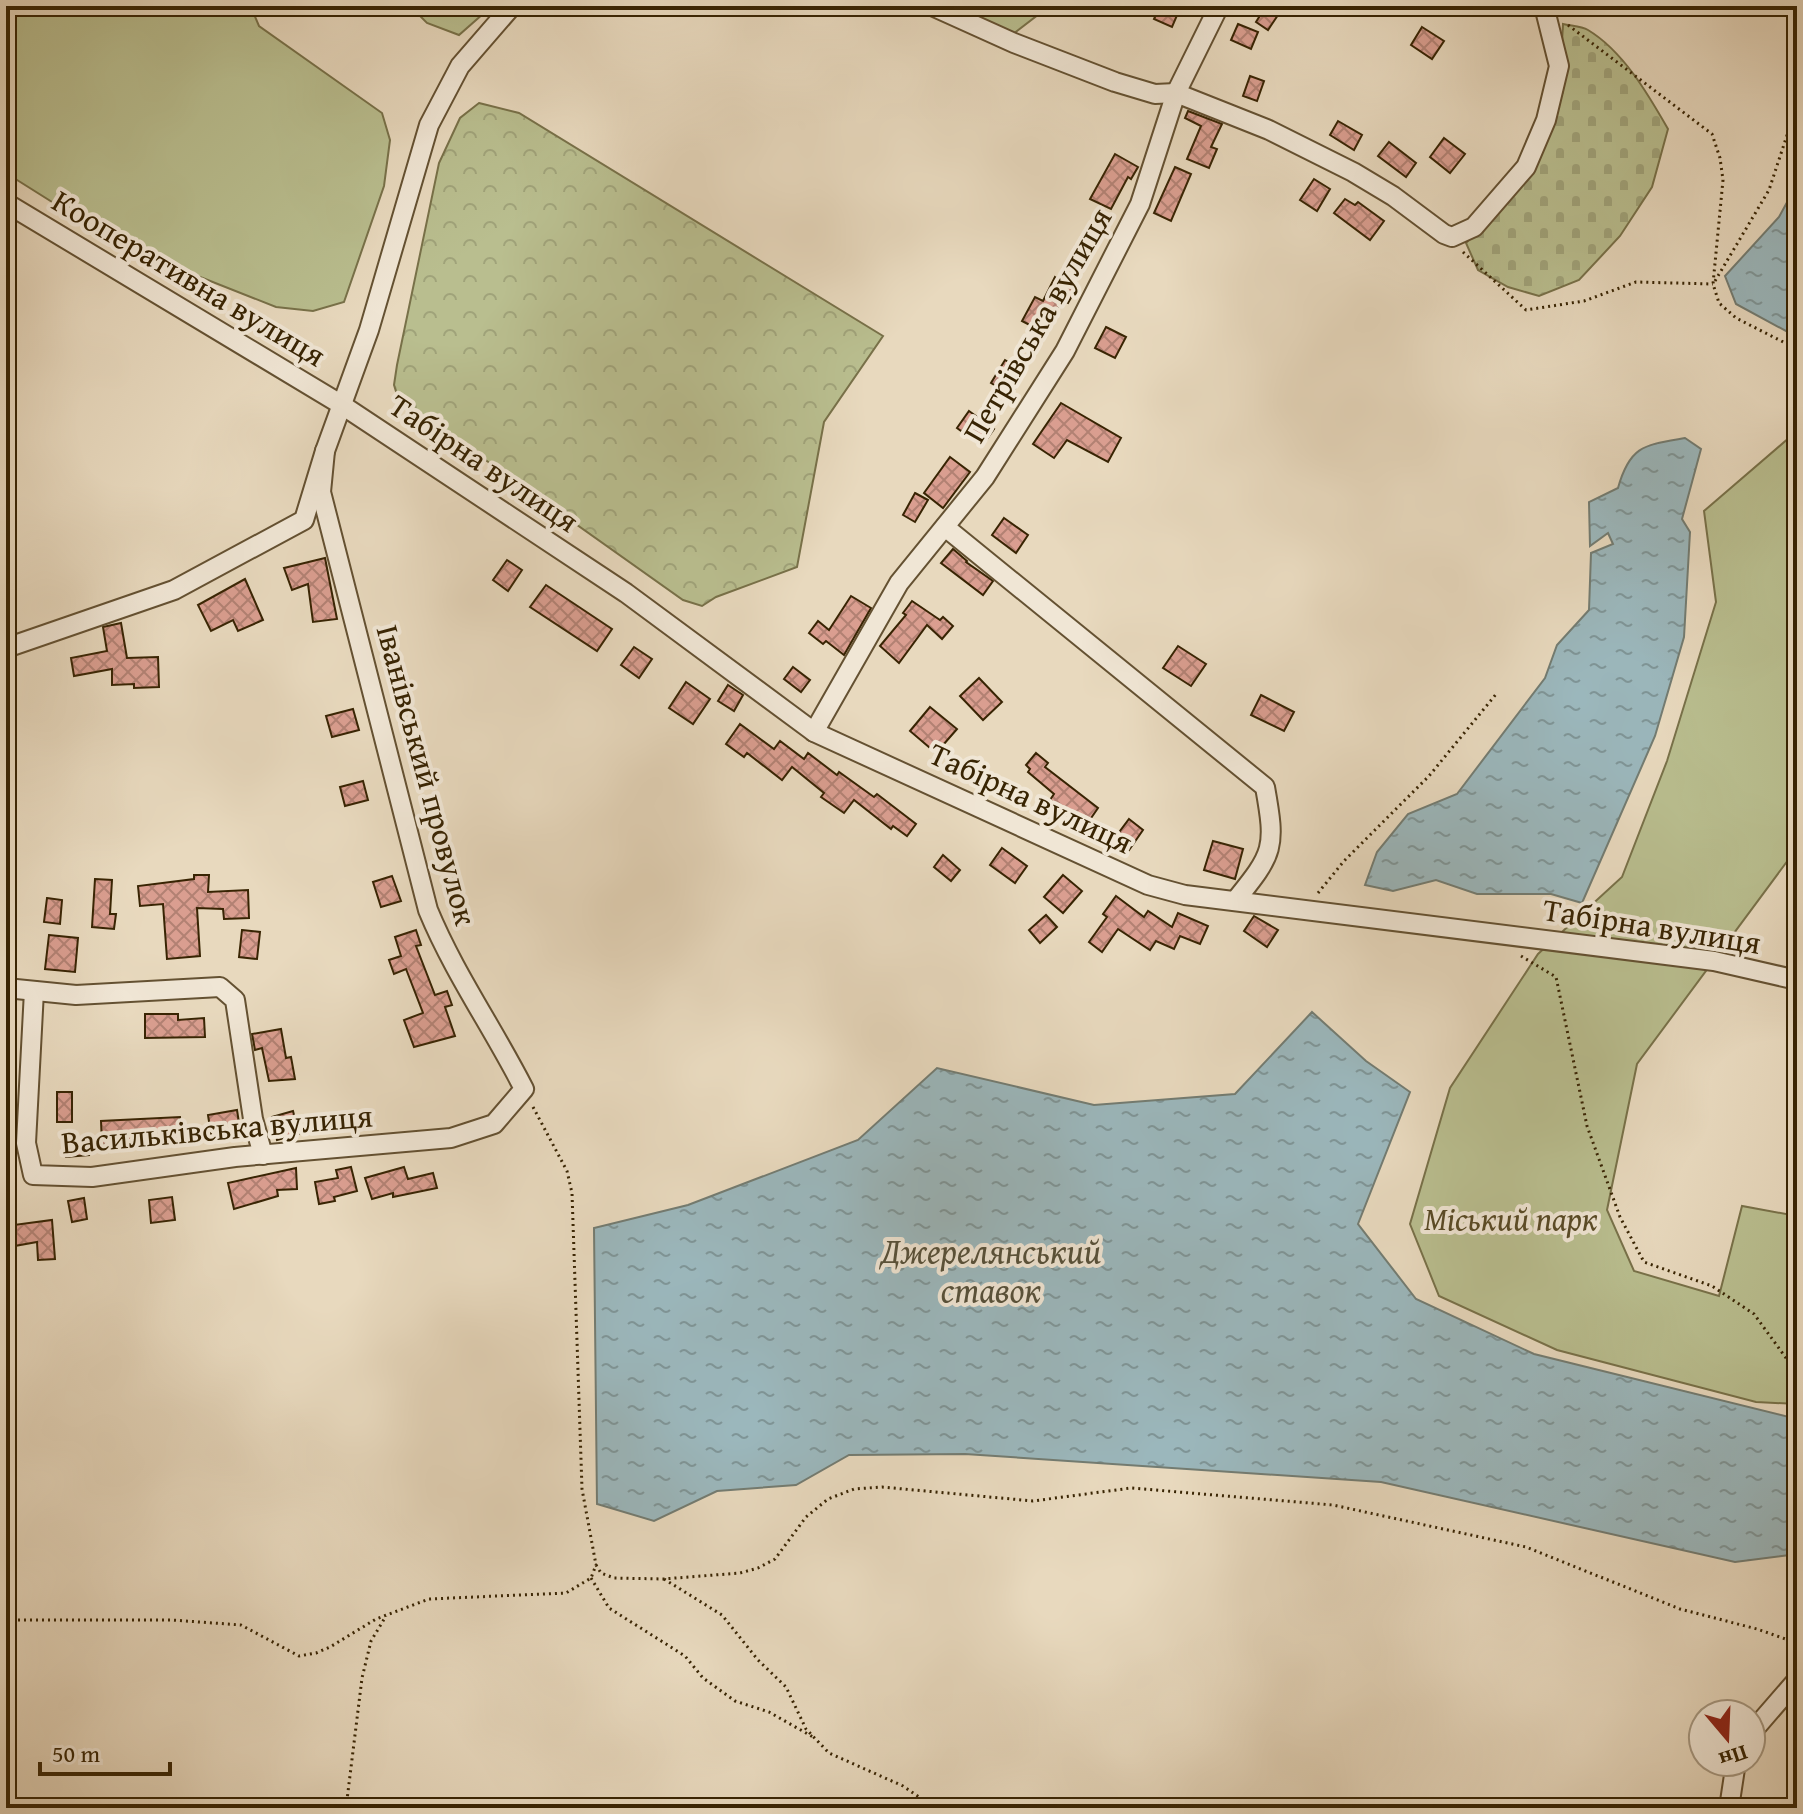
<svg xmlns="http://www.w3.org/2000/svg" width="1803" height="1814" viewBox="0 0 1803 1814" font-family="'Gentium Book Plus',serif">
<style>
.green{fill:#b9be8f;stroke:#787149;stroke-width:2}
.forest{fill:url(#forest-crowns);stroke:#787149;stroke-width:2}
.cemetery{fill:url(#cemetery-stones);stroke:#787149;stroke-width:2}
.water{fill:url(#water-ripples);stroke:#737c72;stroke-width:2}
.building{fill:url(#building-cross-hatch);stroke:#382403;stroke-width:2}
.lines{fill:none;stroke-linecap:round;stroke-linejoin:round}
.minor-casing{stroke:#645132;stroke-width:22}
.path{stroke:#382403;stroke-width:3;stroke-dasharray:2 4;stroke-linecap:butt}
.minor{stroke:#f0e6d5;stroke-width:18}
.labels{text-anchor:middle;stroke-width:8;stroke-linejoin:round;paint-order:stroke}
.street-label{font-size:32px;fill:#382403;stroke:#f0e6d5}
.park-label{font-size:32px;font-style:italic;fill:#584a26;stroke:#f0e6d5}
.water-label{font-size:34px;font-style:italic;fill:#56503a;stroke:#f0e6d5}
</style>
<defs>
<pattern id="forest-crowns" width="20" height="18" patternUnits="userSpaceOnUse" patternTransform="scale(2)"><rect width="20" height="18" fill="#b9be8f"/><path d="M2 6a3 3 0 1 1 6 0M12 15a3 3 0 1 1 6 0" fill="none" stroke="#a0a37a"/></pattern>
<pattern id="cemetery-stones" width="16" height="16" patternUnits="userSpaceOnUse" patternTransform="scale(2)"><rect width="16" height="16" fill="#b9be8f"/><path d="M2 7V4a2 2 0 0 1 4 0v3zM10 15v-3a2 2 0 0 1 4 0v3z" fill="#a0a37a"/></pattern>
<pattern id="water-ripples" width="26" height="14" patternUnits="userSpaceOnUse" patternTransform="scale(2)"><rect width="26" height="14" fill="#9bb7bc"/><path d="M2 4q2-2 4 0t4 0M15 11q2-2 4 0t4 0" fill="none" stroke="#7f9597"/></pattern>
<pattern id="building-cross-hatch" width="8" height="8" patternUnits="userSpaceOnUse" patternTransform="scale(2)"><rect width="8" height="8" fill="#da9e90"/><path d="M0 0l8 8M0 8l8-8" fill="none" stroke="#b28173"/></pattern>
</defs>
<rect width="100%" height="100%" fill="#e8d9be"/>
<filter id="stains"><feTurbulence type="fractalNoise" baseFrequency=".0025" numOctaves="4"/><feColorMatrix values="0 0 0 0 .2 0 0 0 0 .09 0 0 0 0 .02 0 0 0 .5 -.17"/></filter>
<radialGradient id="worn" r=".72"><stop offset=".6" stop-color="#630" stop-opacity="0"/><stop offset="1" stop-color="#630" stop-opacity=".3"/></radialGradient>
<!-- green -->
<g class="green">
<polygon points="6,6 254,6 253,12 259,26 382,113 390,140 384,186 344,302 313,311 276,307 185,271 138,256 6,173"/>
<polygon points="410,6 492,6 459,35 427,23"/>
<polygon points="951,6 1043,6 1039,14 1013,34"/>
<polygon points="1797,431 1797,848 1637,1064 1607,1210 1634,1271 1719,1296 1742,1206 1797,1216 1797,1404 1756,1402 1557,1350 1439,1296 1410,1224 1450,1088 1538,954 1622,877 1667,761 1716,602 1704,511"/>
</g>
<!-- forest -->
<polygon class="forest" points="479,103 519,113 883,336 824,422 797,567 716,597 702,606 683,600 398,398 394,385 397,365 439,163 460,118"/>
<!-- cemetery -->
<path class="cemetery" d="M1563 24C1571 26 1581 26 1588 30 1623 51 1648 94 1668 129L1652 187 1620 236 1579 280 1539 296 1508 287 1478 270 1466 243 1518 187 1562 42Z"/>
<!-- water -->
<g class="water">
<polygon points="1797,184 1797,337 1736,304 1725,276 1779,217"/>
<path d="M1685 438 1701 449 1682 519 1690 532 1684 637 1655 736 1582 903 1551 894H1477L1436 880 1393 891 1365 885 1377 852 1408 814 1457 794 1545 678 1557 645 1589 610 1591 553 1613 544 1608 533 1590 546 1589 502 1618 488C1630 445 1645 445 1685 438Z"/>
<polygon points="1312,1012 1366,1061 1410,1092 1358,1224 1416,1299 1534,1354 1797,1419 1797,1554 1735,1562 1381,1482 965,1454 849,1455 796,1485 717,1491 654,1521 597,1504 594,1228 688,1205 858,1140 937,1068 1094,1105 1235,1094"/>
</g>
<!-- building -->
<g class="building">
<polygon points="1160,6 1181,6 1172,27 1154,19"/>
<polygon points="1266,6 1284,6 1268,30 1256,22"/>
<polygon points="1238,24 1258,32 1251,49 1231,40"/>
<polygon points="1422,27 1444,41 1432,59 1411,45"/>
<polygon points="1250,76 1264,81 1257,101 1243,96"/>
<polygon points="1188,111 1222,124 1211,147 1217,149 1209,168 1187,159 1201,126 1185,118"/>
<polygon points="1338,121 1362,135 1354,150 1330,135"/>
<polygon points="1444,138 1465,154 1450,173 1430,157"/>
<polygon points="1389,142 1416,163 1406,177 1378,156"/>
<polygon points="1115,154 1138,167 1131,179 1128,177 1111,209 1090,199"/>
<polygon points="1175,167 1191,174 1171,221 1154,213"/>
<polygon points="1314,179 1330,189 1317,211 1300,200"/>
<polygon points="1345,199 1355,205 1358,202 1384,221 1370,240 1334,213"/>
<polygon points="1055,277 1076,289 1068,303 1062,300 1045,333 1022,321 1035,297 1043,301"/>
<polygon points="1106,327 1126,337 1115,358 1095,348"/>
<polygon points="1005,360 1025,372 1011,395 991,383"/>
<polygon points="1061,403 1121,438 1108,462 1067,440 1054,458 1033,444"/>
<polygon points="969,411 994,429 982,446 957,428"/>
<polygon points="950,457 970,472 943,508 924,493"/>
<polygon points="915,493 928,500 915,522 903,515"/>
<polygon points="1004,518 1028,535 1016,553 992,535"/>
<polygon points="953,549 967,561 966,562 993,581 983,595 941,563"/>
<polygon points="325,558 337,619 313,622 308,584 292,590 284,568"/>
<polygon points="507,560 522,570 508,591 493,580"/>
<polygon points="245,579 263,620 238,631 233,620 211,631 198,605"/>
<polygon points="546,585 612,629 597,651 530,607"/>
<polygon points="851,596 871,608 844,655 826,641 823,644 809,633 818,621 829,630"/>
<polygon points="912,601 940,620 943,617 953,626 942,639 927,625 899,663 880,646 906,615 903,613"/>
<polygon points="121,623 127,658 158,657 159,687 134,688 134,684 112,685 112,669 74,676 71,658 107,651 103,627"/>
<polygon points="1178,646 1206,664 1191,686 1163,668"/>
<polygon points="634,647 652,659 639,678 621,665"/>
<polygon points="793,667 810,680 801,692 784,679"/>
<polygon points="979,678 1002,702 983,720 960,696"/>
<polygon points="686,682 710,699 693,724 669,708"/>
<polygon points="728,685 743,695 734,711 718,701"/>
<polygon points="1261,695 1294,712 1284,731 1251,715"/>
<polygon points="930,707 957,729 936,753 910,731"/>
<polygon points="353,709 359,730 332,737 326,716"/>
<polygon points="740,724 774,749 780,741 804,759 808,753 837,775 839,772 874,797 877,794 916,824 907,836 893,826 891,829 854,800 844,813 821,797 824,793 792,767 782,780 747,753 744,757 726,744"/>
<polygon points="1036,753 1048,763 1045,767 1098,808 1087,824 1050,800 1054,794 1028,772 1030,769 1026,765"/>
<polygon points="363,781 368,800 345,806 340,787"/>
<polygon points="1129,819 1143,830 1129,850 1114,839"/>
<polygon points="1213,841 1243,849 1235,879 1204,870"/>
<polygon points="1002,848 1027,866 1015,883 990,865"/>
<polygon points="943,855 960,870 951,881 934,867"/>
<polygon points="194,875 209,875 208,892 248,890 249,918 224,919 223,909 197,908 200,956 167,959 163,904 140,906 138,886 194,879"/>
<polygon points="1063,875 1082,891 1063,913 1044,897"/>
<polygon points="392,876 401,901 381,907 373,882"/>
<polygon points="95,879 112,880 110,914 116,914 114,929 92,927"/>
<polygon points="1116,896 1144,917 1148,911 1172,927 1178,913 1208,926 1200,944 1180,936 1174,949 1156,941 1150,950 1118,929 1102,952 1089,942 1107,917 1103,914"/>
<polygon points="47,898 62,900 60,924 44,922"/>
<polygon points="1046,915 1057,927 1040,943 1029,930"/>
<polygon points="1254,916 1278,930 1267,947 1244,931"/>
<polygon points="242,930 260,932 257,959 239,957"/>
<polygon points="416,930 421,945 416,946 435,995 447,991 452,1005 445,1007 455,1036 414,1047 404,1020 423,1013 406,969 394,974 389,960 401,956 395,937"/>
<polygon points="49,935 78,938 75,972 45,969"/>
<polygon points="145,1014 178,1014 178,1020 204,1018 205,1037 145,1038"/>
<polygon points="281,1029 286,1058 291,1057 295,1079 269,1081 262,1048 255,1050 252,1034"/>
<rect x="57" y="1092" width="15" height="30"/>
<polygon points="237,1110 241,1136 212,1141 208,1115"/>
<polygon points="293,1111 299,1134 277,1140 272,1117"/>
<polygon points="180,1117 182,1139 102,1145 101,1121"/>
<polygon points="87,1140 89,1155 66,1157 64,1142"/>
<polygon points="351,1167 357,1191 334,1197 335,1201 319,1204 315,1182 338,1178 336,1170"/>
<polygon points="404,1167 408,1179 433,1173 437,1188 393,1197 393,1193 372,1199 365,1178"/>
<polygon points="296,1168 297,1189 277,1190 278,1196 234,1209 228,1183"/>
<polygon points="172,1197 175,1220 151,1223 149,1200"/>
<polygon points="84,1198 87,1219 72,1222 68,1201"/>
<polygon points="52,1220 55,1259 38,1260 37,1242 9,1247 6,1226"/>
</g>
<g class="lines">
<!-- minor casing -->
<g class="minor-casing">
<g id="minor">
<polyline points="932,6 1014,43 1115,82 1155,94 1176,93 1269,130 1353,172 1393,196 1444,234 1452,237 1474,227 1526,167 1546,120 1559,66 1544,6"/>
<polyline points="6,203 342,405 626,593 814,732 1148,885 1185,895 1714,961 1797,980"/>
<path d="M945 527 1265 787C1276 848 1274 853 1235 901"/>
<polyline points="6,648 174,590 304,520 325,451 369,330 429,125 460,66 512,6"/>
<polyline points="814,732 899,583 985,477 1065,351 1140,204 1176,93 1219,6"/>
<polyline points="6,988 76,995 220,987 235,1000 253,1119 263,1155"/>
<path d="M34 991 26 1143 33 1175 92 1177 235 1157 451 1138 494 1124 524 1089C493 1028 454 973 428 910L321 492 325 451"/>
<polyline points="1751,1733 1797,1680"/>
<polyline points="1729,1808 1736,1762"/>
</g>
</g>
<!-- path -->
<g class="path">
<polyline points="1568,25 1712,134 1720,158 1723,180 1713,284 1719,303 1736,318 1797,349"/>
<polyline points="1463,252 1526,310 1584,301 1636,282 1713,284"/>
<polyline points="1715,281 1769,190 1793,117 1797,85"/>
<polyline points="1318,893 1344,861 1429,776 1497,693"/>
<polyline points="1521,956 1556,977 1587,1126 1620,1217 1644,1262 1712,1286 1754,1314 1797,1373"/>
<polyline points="533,1107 567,1171 572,1193 582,1489 596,1565"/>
<polyline points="591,1578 609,1608 685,1656 703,1678 735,1701 769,1712 813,1737"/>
<polyline points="664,1579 722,1615 758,1660 786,1687 806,1729 829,1753 903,1786 935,1808"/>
<polyline points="6,1620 172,1620 241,1625 299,1656 316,1653 330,1647 376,1619 429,1599 566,1593 591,1578 596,1565 601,1573 614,1578 663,1579 740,1573 758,1568 775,1559 806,1517 828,1499 854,1489 882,1487 1033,1501 1131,1488 1333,1505 1526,1547 1680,1609 1757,1629 1797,1643"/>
<polyline points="346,1808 362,1678 371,1641 386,1616"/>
</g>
<!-- minor -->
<use href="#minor" class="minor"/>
</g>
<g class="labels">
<!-- street labels -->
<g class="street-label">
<text transform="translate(189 278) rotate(31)" y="11">Кооперативна вулиця</text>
<text transform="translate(1037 325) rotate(-60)" y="11">Петрівська вулиця</text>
<text transform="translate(484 463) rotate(34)" y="11">Табірна вулиця</text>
<text transform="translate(427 775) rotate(75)" y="11">Іванівський провулок</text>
<text transform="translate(1031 798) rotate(25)" y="11">Табірна вулиця</text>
<text transform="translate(1652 926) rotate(9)" y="11">Табірна вулиця</text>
<text transform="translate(217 1129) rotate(-5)" y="11">Васильківська вулиця</text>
</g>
<!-- park labels -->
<g class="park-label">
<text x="1511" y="1230">Міський парк</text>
</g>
<!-- water labels -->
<g class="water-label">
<text x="991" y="1263">Джерелянський<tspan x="991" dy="39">ставок</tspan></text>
</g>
</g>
<!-- margin -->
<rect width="1803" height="1814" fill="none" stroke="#e8d9be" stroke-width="32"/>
<rect x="8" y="8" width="1787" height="1798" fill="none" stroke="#382403" stroke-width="4"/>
<rect x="16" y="16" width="1771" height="1782" fill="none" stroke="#382403" stroke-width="2"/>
<!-- north arrow -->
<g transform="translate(1727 1738) rotate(161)"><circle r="38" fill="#f0e6d5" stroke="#a69881" stroke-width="2"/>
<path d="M0-6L14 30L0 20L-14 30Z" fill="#8f2418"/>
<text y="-12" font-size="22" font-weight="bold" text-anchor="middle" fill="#382403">Пн</text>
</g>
<!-- scale -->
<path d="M40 1762v12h130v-12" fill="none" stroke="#382403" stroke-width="4"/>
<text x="52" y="1762" font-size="24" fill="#382403" stroke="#f0e6d5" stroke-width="6" paint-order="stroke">50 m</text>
<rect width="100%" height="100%" filter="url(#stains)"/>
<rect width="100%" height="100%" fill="url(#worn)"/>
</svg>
